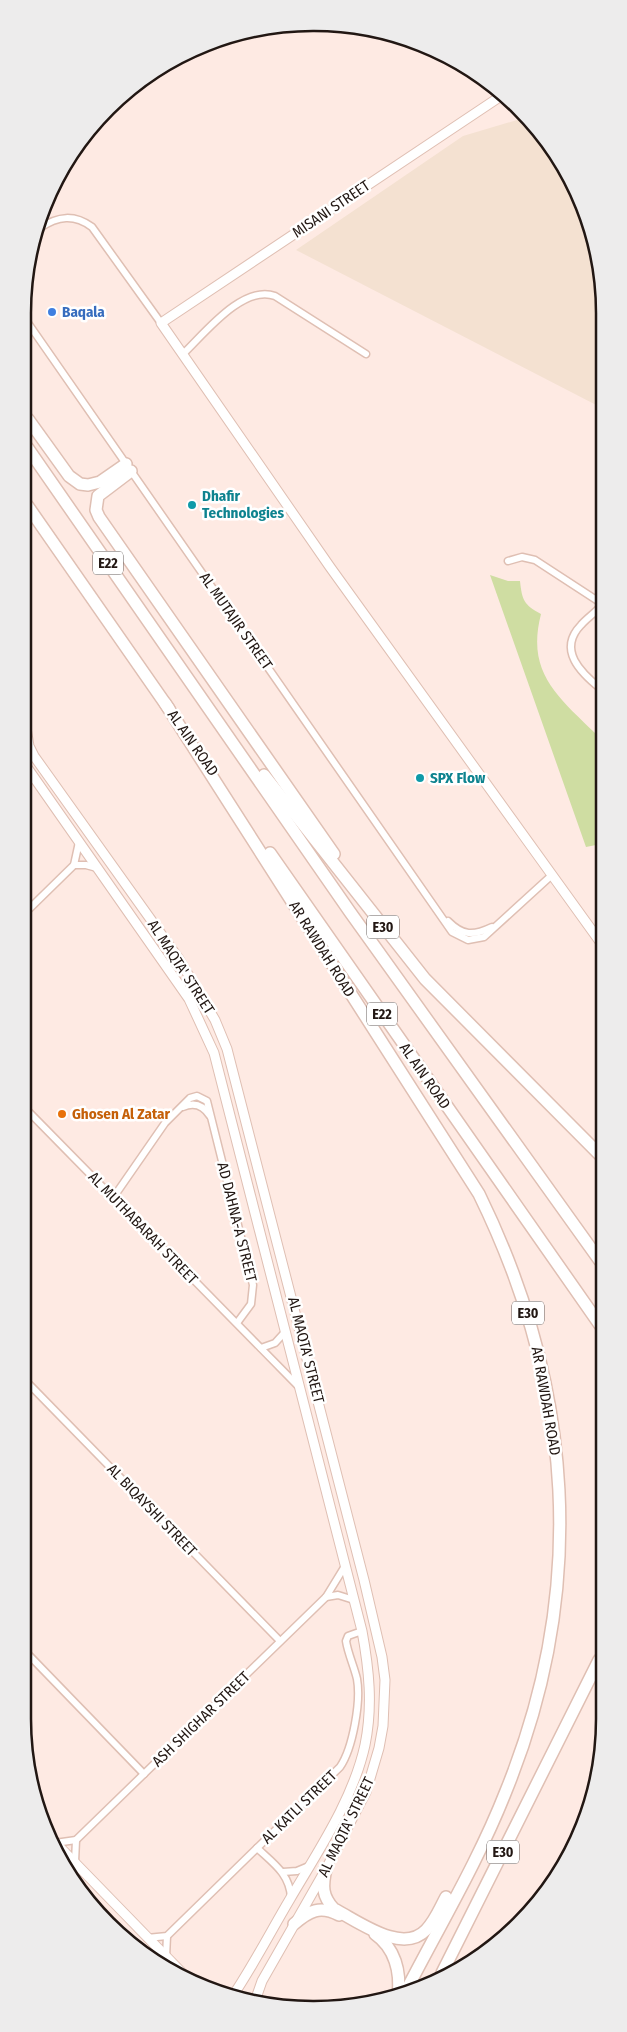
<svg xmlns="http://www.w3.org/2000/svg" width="627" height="2032" viewBox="0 0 627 2032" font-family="'Fira Sans Condensed',sans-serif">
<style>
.industrial{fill:#f4e1d1}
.green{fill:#cfdda2}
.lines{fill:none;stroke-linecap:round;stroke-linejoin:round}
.street-casing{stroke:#dfbfb3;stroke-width:9}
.secondary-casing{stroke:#dfbfb3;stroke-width:11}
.highway-casing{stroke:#dfbfb3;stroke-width:14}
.street{stroke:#fff;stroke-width:6}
.secondary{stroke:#fff;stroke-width:9}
.highway{stroke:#fff;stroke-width:11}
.shop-dot{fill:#3f7fe0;stroke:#fff;stroke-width:2}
.culture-dot{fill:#0f9aa8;stroke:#fff;stroke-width:2}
.food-dot{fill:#e8710a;stroke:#fff;stroke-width:2}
.labels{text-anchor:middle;stroke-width:5;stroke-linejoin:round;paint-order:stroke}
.shield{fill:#fff;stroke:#645d5a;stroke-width:1}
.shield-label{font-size:14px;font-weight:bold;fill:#221713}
.street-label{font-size:15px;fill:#221713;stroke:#fff}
.shop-label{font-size:15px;font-weight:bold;fill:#366cbe;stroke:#fff;text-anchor:start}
.culture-label{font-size:15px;font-weight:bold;fill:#0d838f;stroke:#fff;text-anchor:start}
.food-label{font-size:15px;font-weight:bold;fill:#c56008;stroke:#fff;text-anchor:start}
.rim{fill:none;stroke:#221713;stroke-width:2.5}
</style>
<rect width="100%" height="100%" fill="#feeae3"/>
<!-- industrial -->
<polygon class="industrial" points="527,117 575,185 602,276 602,408 296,250 463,136"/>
<!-- green -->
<path class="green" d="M490 575 508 581H520C522 600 524 605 541 614 526 672 557 696 595 733H601V844L586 847Z"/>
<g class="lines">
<!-- street casing -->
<g class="street-casing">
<g id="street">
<path d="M40 228C58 216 74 214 92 227L161 323"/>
<polyline points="28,323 452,932 468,940 484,937 552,875"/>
<path d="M183 354C204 334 243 284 275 296L366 354"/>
<polyline points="508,561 522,557 535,560 601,603"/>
<path d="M601 689C581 673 557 650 581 625 587 618 595 613 601 606"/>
<polyline points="74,865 86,865 97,868"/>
<polyline points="26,912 74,865 79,842"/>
<path d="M448 921C463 936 473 936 492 927"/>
<path d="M183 1107C194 1102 203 1105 210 1116"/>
<polyline points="25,1108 299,1387"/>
<polyline points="113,1198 165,1123 190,1098 197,1096 207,1101 253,1285 251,1304 237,1323"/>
<polyline points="261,1348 275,1343 285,1332"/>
<polyline points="24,1379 280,1641"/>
<polyline points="326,1597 338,1595 354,1600"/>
<polyline points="23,1649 144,1774"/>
<polyline points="55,1843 76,1840 326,1597 345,1566"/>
<path d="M257 1848C273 1863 290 1874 291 1898"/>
<polyline points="75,1862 76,1840"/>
<polyline points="283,1872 297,1871 309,1866"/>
<path d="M147 1938 167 1936 340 1767C353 1748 361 1701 357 1679 354 1666 348 1654 346 1641L348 1636 362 1631"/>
<polyline points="166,1957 167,1936"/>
</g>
</g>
<!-- secondary casing -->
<g class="secondary-casing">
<g id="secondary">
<polyline points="501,96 161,323 330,567 601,943"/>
<polyline points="26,723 26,713"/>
<polyline points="26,728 29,746 34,756 179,959 215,1020 227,1049 364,1580 382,1657 385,1680 383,1726 379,1748 366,1792 326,1869 262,1981 255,2001"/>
<path d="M26 766 189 999 214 1053 362 1631C369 1669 373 1706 365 1745 353 1800 318 1851 290 1899 271 1931 254 1964 234 1994"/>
<polyline points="49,1836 190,1981"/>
<polyline points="84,1893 117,1928"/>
</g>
</g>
<!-- highway casing -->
<g class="highway-casing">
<g id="highway">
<polyline points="28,419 69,476 80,484 88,485 100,482 126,464"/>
<polyline points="27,447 350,912 600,1261"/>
<polyline points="131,471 98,496 96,510 99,517 334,854"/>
<polyline points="27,505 169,709"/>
<path d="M165 703 479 1194C574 1388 588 1589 506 1791 479 1860 440 1925 406 1991"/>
<polyline points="264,775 425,979 600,1155"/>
<polyline points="270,853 600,1325"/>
<path d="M326 1869C322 1886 322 1896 334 1909 358 1921 402 1955 426 1930 435 1921 440 1908 446 1897"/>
<path d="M294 1924C309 1911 320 1905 339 1915"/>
<path d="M375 1934C395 1948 401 1972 398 1995"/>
<polyline points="442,1973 599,1660"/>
</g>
</g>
<!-- street -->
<use href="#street" class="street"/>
<!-- secondary -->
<use href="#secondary" class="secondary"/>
<!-- highway -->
<use href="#highway" class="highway"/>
</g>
<!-- markers -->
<circle class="shop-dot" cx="52" cy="312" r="5"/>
<g class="culture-dot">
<circle cx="192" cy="505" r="5"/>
<circle cx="420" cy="778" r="5"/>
</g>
<circle class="food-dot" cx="62" cy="1114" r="5"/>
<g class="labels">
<!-- shield labels -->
<g class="shield">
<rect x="93" y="551.5" width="30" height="23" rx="4"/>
<rect x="367" y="915.5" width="32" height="23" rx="4"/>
<rect x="367" y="1002.5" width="30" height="23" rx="4"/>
<rect x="512" y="1301.5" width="32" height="23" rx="4"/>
<rect x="487" y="1840.5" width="32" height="23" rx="4"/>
</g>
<g class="shield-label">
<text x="108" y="568">E22</text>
<text x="383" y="932">E30</text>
<text x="382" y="1019">E22</text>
<text x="528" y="1318">E30</text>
<text x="503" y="1857">E30</text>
</g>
<!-- street labels -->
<g class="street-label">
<text transform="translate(331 209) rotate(-34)" y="5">MISANI STREET</text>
<text transform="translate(236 621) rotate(55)" y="5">AL MUTAJIR STREET</text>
<text transform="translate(193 743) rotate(55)" y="5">AL AIN ROAD</text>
<text transform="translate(322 949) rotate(58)" y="5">AR RAWDAH ROAD</text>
<text transform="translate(181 967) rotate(57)" y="5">AL MAQTA' STREET</text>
<text transform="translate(425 1076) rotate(55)" y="5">AL AIN ROAD</text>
<text transform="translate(237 1222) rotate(76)" y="5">AD DAHNA-A STREET</text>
<text transform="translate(143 1228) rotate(46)" y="5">AL MUTHABARAH STREET</text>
<text transform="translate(306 1350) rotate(76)" y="5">AL MAQTA' STREET</text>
<text transform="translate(546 1401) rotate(80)" y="5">AR RAWDAH ROAD</text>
<text transform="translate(152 1510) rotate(46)" y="5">AL BIQAYSHI STREET</text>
<text transform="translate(201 1719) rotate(-44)" y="5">ASH SHIGHAR STREET</text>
<text transform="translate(299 1807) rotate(-44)" y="5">AL KATLI STREET</text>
<text transform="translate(346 1827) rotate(-64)" y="5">AL MAQTA' STREET</text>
</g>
<!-- shop labels -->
<g class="shop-label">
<text x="62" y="317">Baqala</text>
</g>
<!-- culture labels -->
<g class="culture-label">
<text x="202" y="501">Dhafir<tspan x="202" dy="17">Technologies</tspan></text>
<text x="430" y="783">SPX Flow</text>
</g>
<!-- food labels -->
<g class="food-label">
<text x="72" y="1119">Ghosen Al Zatar</text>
</g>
</g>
<!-- crop -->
<path d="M0 0H627V2032H0ZM313 31H314A282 282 0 0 1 596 313V1719A282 282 0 0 1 314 2001H313A282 282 0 0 1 31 1719V313A282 282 0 0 1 313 31Z" fill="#edecec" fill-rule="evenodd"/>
<path class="rim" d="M313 31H314A282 282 0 0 1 596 313V1719A282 282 0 0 1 314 2001H313A282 282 0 0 1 31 1719V313A282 282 0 0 1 313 31Z"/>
</svg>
